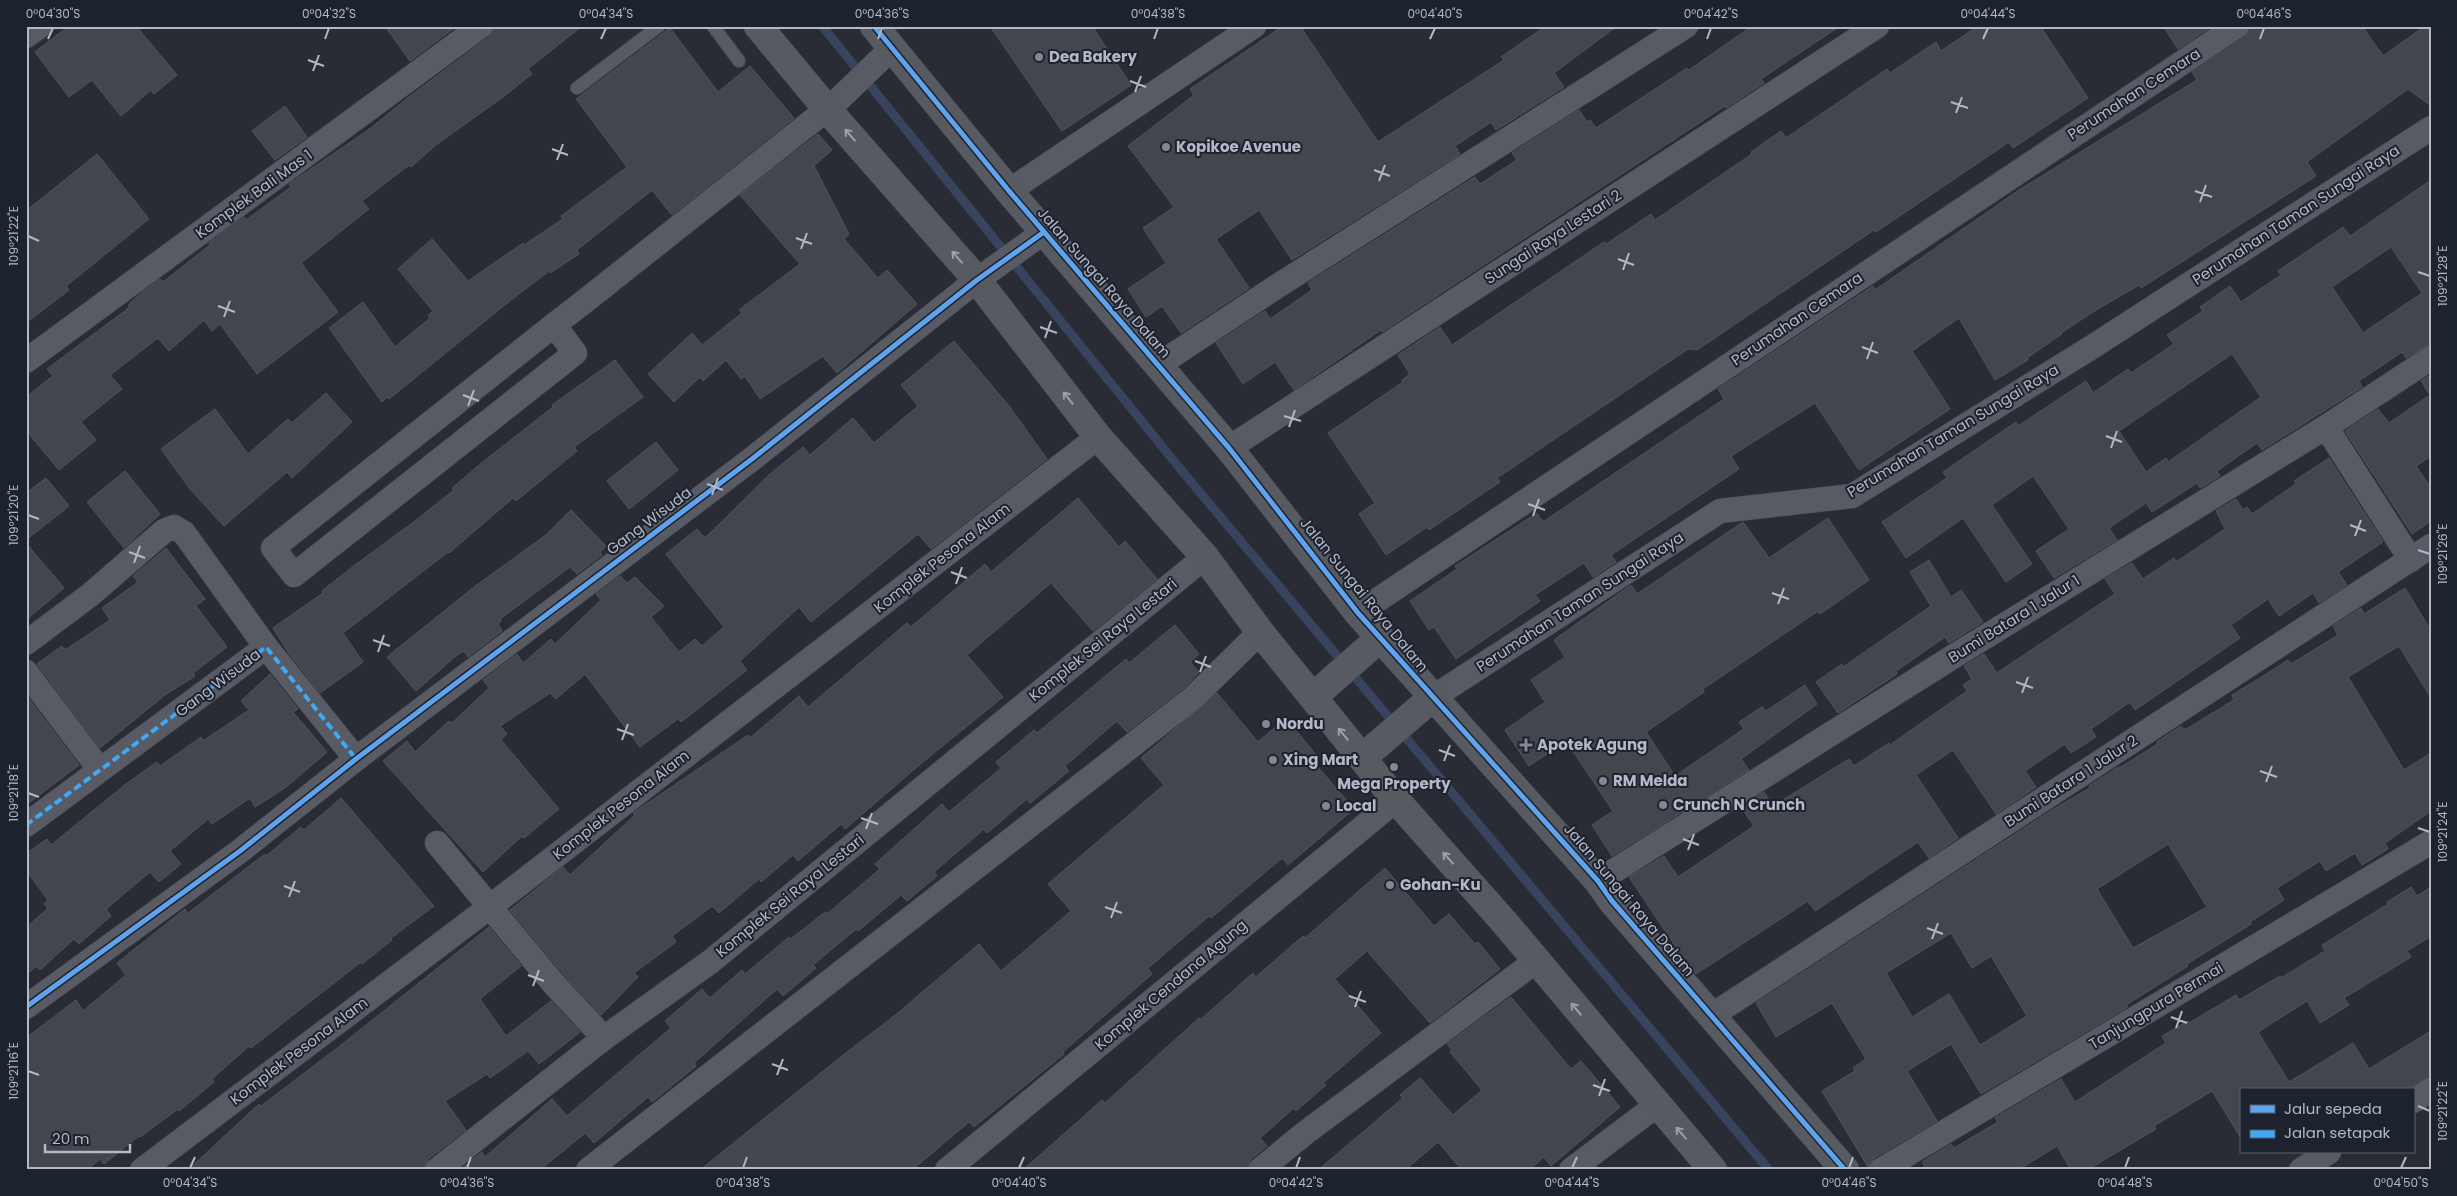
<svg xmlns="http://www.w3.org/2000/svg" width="2457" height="1196" viewBox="0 0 2457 1196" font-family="Poppins,sans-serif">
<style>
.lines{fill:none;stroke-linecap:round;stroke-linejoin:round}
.stream{stroke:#38445d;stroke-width:9}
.building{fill:#43464d;stroke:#51545c;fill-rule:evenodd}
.lane-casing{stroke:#47494f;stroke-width:14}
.street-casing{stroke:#47494f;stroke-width:25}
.secondary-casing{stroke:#474951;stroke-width:29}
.lane{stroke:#585b63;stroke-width:12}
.street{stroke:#585b63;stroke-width:24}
.secondary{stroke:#575a61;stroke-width:28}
.quiet{stroke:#3fa9f5;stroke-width:4;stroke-dasharray:8 4;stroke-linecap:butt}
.cycleway-casing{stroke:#1d222f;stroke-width:8}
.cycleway{stroke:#60a3ed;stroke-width:5}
.oneway{stroke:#9ca0ad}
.ticks{fill:none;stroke:#b3b8c6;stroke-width:2}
.poi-dot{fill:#838793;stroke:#1d222f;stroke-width:2}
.labels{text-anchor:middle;stroke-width:4;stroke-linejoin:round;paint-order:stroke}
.poi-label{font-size:15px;font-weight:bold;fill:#b3b8c6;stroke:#1d222f;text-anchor:start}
.street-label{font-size:15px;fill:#b3b8c6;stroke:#1d222f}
.neatline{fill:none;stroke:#b3b8c6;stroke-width:2}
.ticks-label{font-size:12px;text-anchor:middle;fill:#b3b8c6}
</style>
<rect width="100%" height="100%" fill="#292c34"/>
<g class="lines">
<!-- stream -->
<polyline class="stream" points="822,26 1182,471 1769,1170"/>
</g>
<!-- building -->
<g class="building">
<polygon points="69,26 136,26 177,75 154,94 151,90 121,116 92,80 69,97 35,52"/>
<polygon points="385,26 457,26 410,61"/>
<polygon points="494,26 582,26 528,69 532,74 503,97 437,144 411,167 409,165 362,201 369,209 301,263 338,312 257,374 220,324 212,331 204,320 169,351 158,338 110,375 122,389 81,422 96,440 59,470 26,430 26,397 53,376 47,369 130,307 128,305 141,293 160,279 163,282 210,245 209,243 244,217 246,220 291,187 289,184 371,128 410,96 489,37"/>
<polygon points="990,26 1092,26 1131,85 1062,131"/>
<polygon points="1283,26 1300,26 1378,142 1504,60 1501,57 1546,26 1617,26 1554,73 1564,87 1496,130 1491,122 1455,146 1460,154 1292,260 1259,210 1216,239 1249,288 1181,333 1162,306 1146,317 1128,289 1166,263 1143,228 1174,207 1128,146 1194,95 1190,89"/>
<polygon points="1752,26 1840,26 1761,79 1764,83 1747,94 1726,108 1725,106 1382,332 1381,330 1294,390 1275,362 1243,384 1216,343 1265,311 1270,319 1312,290 1308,283 1475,177 1480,184 1517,160 1512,153 1579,110 1587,122 1590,120 1596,128 1687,68 1689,70"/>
<polygon points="1978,26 2040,26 2088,98 2013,148 2009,142 1876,232 1874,230 1697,350 1688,349 1497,478 1500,482 1429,530 1427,527 1386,555 1359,514 1375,503 1328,433 1403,382 1402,380 1410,374 1398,355 1440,327 1452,345 1604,242 1606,244 1651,214 1655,220 1752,154 1751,152 1781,131 1786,138 1887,69 1890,73 1936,42 1941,51"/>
<polygon points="2163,26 2212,26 2178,49"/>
<polygon points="2251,26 2362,26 2383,56 2425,26 2431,26 2431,106 2408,89 2307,162 2316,176 2141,288 2139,285 2096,310 2061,333 2062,334 2027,358 2028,360 1995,380 1959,318 1912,351 1950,409 1859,470 1815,403 1731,456 1739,469 1611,555 1616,562 1593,577 1584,563 1535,595 1540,601 1456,659 1434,627 1429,630 1410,601 1457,569 1455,566 1537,513 1543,522 1724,399 1718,389 1873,286 1875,290 2019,190 2197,80 2192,72 2245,37"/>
<polygon points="670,28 718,92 750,66 794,118 672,215 652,190 577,250 579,254 550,273 549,271 511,300 389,399 387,397 382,402 329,328 363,302 395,347 430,318 428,315 433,311 398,269 432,239 468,281 523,243 524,245 563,219 561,216 627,167 576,99"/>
<polygon points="285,106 307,137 275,160 252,131"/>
<polygon points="818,134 832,150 814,166 849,234 844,239 878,278 887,270 917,304 837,373 823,356 760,399 745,376 741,379 726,360 703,381 700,377 674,402 648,374 692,333 702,345 742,313 739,310 800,264 740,195"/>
<polygon points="97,154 149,219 66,286 69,290 26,323 26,211"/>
<path d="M2431 180V344L2406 358 2402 352 2359 381 2362 387 2262 450 2257 443 2217 471 2220 476 2200 488 2197 483 2152 512 2146 503 2109 528 2117 540 2054 578 2036 551 2069 529 2033 476 1992 505 2032 564 2006 582 1963 518 1906 558 1882 522 1947 478 1943 472 2016 422 2018 426 2086 381 2093 393 2128 369 2131 373 2174 344 2167 335 2203 311 2200 307 2230 286 2241 302 2281 275 2278 271 2343 227 2350 236ZM2391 247 2422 293 2363 333 2332 287ZM2232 354 2261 397 2168 462 2166 458 2146 472 2119 431Z"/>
<polygon points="954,341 1009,406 1047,459 931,549 918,534 811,622 799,607 740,661 747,670 681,722 678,719 640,747 585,674 556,699 550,693 500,726 507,734 501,740 559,809 524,838 522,836 483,872 383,761 407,741 415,752 449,721 452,723 489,688 483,680 517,654 523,663 551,639 555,644 601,600 596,594 620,576 627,583 635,577 664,606 651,617 679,652 695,639 702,646 724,627 666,554 697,529 705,538 770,474 803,447 810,455 853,418 874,443 918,406 901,385"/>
<polygon points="615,360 643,397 574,447 577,451 516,501 513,498 449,553 448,552 343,633 363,662 320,693 290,655 273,628 323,593 322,591 351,568 415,521 454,490 452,488 484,461 553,407 552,405"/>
<polygon points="2431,375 2431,456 2416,466 2431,488 2431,521 2412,534 2345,431 2378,409 2389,423 2430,395 2421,381"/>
<polygon points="326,393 352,422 292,478 287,472 224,526 190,489 161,449 215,409 248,454 288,419 292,423"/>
<polygon points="656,442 678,470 629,509 607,481"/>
<polygon points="2329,458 2383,542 2338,572 2347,585 2319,603 2313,593 2279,616 2268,599 2231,625 2240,638 2135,710 2130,702 2091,729 2096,737 2071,753 2065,744 2025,771 2036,787 1996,814 1953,750 1916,775 1958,838 1929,858 1918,842 1815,911 1808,901 1696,974 1688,965 1629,877 1664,856 1678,877 1754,826 1741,807 1764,792 1773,806 1849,759 1854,766 1889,743 1890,745 1967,691 1963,685 1972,679 1964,666 1984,654 1997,673 2115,594 2105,579 2132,563 2143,579 2174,558 2176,562 2225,529 2216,511 2236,499 2243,510 2247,507 2252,514 2296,484 2294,481"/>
<polygon points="125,471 160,514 124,548 87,502"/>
<polygon points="46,478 69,506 26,540 26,493"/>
<polygon points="1078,498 1119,547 1125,541 1157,579 1093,631 1051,583 967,655 1003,697 924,761 845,829 841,824 798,861 793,855 761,882 759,879 719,913 712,906 672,936 676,942 634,973 638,977 601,1015 563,974 510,910 563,867 570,875 635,815 633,813 748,735 750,738 799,696 808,707 907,623 911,627 985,564 991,572"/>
<polygon points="571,510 606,546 600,552 602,555 577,574 570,567 500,619 501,621 498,624 502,631 468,657 464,651 457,655 416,691 387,657 474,587 546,535"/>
<polygon points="1828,518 1869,580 1820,614 1818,611 1703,689 1704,692 1646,732 1675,776 1744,729 1739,722 1762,707 1766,711 1805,685 1817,704 1741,759 1749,770 1612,856 1592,825 1613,811 1566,741 1529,766 1505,730 1545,702 1531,680 1565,657 1554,640 1631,585 1637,594 1743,522 1769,558"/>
<polygon points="26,543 64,588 26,620"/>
<polygon points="166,548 205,599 196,606 227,647 193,673 195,676 165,695 100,748 37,664 62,646 65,650 110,620 102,608 138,582 133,576"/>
<polygon points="1929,560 1951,597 1961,590 1983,622 1949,643 1945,637 1896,671 1897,674 1838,713 1816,682 1842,664 1843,667 1931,606 1910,572"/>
<path d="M2405 588 2431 631V698L2399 646 2348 677 2404 770 2431 753V811L2385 843 2388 849 2362 865 2355 853 2326 871 2320 861 2277 888 2284 900 2250 922 2251 924 2187 964 2188 966 2126 1005 2128 1007 1981 1094 1951 1044 1907 1071 1937 1121 1874 1158 1868 1167 1822 1091 1855 1071 1853 1068 1866 1059 1832 1003 1776 1037 1756 1003 2052 810 2090 788 2089 786 2118 767 2119 768 2158 744 2157 742 2176 729 2181 726 2184 729 2188 728 2234 700 2232 695 2268 673 2288 660 2291 664 2338 635 2333 626 2361 608 2364 614ZM2168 844 2207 907 2133 948 2097 889ZM1951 933 1972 968 1991 956 2027 1016 1980 1045 1949 994 1912 1017 1886 973Z"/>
<polygon points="1175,625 1199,654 1190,662 1199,672 1185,687 1127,732 1117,721 1065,766 1069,771 1030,803 1027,799 987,833 984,829 934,872 937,876 907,901 901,895 858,931 856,929 813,965 816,968 783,996 777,989 694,1063 696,1066 652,1102 648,1097 594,1143 585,1133 540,1170 459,1170 482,1152 485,1157 552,1099 567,1116 671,1028 665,1021 702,989 710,998 742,970 745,974 789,937 791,939 825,912 827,914 880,869 875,864 942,804 949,812 1001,768 996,762 1034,730 1037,733 1126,659 1129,663"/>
<polygon points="270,674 298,709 293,712 327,752 285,788 255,807 250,798 212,824 208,819 170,851 181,864 159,882 150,872 106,909 111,916 79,944 74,939 40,970 36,966 26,975 26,928 48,908 44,904 48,900 26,870 26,854 47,839 51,845 126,784 157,762 160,766 201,737 203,741 249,710 241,701"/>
<polygon points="1217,693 1258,742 1286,718 1316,755 1311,759 1354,809 1288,865 1282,858 1211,918 1209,916 1148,968 1152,974 1063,1052 1064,1054 974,1127 969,1122 912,1170 700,1170 847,1052 893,1017 979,944 1001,971 1071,911 1048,884 1164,785 1141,758"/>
<polygon points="26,695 79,765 26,805"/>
<polygon points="341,798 434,906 391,938 392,940 362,964 361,962 251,1048 249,1046 212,1079 214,1082 179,1111 178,1109 140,1137 139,1136 104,1164 100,1159 87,1170 26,1170 26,1038 76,1000 83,1011 126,975 117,963 185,909 188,913 265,854 266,856 301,827 304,830"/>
<polygon points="1385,868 1434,926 1449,914 1475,944 1478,942 1500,969 1430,1023 1367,951 1335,979 1381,1033 1323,1083 1326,1085 1296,1111 1294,1108 1260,1138 1267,1146 1251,1159 1245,1170 1023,1170 1102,1100 1105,1103 1199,1018 1200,1020 1253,973 1256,977 1303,936 1305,938"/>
<polygon points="2411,887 2417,896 2431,887 2431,936 2407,951 2411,957 2344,998 2349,1005 2320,1023 2307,1001 2258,1032 2289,1082 2353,1043 2369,1069 2431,1031 2431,1076 2405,1090 2241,1090 2241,1138 2212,1091 2154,1126 2156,1129 2087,1170 2071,1170 2057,1146 2018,1170 1919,1170 1925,1166 1922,1162 1951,1144 1954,1148 1998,1122 1995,1118 2061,1079 2075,1102 2166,1043 2162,1036 2188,1021 2189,1023 2236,995 2239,1000 2280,976 2281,978 2325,951 2322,945 2388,904 2387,902"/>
<polygon points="489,927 521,966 480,999 506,1036 551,1001 580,1032 539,1064 528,1051 490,1078 487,1074 445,1101 466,1130 428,1159 424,1170 188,1170 259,1104 261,1106 336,1049"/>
<polygon points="1511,997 1571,1069 1581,1061 1620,1107 1551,1166 1544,1157 1529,1170 1462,1170 1438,1142 1405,1170 1318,1170 1403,1098 1400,1095 1420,1078 1453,1115 1482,1090 1450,1052 1452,1050 1447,1044"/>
</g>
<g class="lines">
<!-- lane casing -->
<g class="lane-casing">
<g id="lane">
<polyline points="713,26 739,61"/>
<polyline points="577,88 659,26"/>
</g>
</g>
<!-- street casing -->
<g class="street-casing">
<g id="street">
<polyline points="26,36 40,26"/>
<polyline points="1009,191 1254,26"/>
<polyline points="554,325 575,353 294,575 273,548 554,325 585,301 835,103 891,49"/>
<polyline points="26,361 481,26"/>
<polyline points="1158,365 1276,287 1686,26"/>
<polyline points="2326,427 2411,560"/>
<polyline points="1229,448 1877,26"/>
<polyline points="1358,613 2237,26"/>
<polyline points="26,643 90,595 164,531 174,527 184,533 266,647"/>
<polyline points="26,672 100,770"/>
<polyline points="1432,698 1720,511 1852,496 2092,347 2431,128"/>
<polyline points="26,825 266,647 356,759"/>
<polyline points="437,843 553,983 604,1038"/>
<polyline points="1598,881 1951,658 2326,427 2431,358"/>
<polyline points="26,1007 240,851 356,759 752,459 977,280 1044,232"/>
<polyline points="1711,1016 2431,546"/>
<polyline points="2413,1101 2431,1090"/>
<polyline points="142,1170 491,906 1098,437"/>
<polyline points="437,1170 604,1038 710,962 1205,557"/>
<polyline points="588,1170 1194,697 1260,632"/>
<polyline points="947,1170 1396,800"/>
<polyline points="1260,1170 1305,1133 1536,961"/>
<polyline points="1571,1170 1657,1105"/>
<polyline points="1881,1170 2431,842"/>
<polyline points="2301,1170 2329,1152"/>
</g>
</g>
<!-- secondary casing -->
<g class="secondary-casing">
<g id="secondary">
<polyline points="758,26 827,109 977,280 1098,437 1205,557 1260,632 1396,800 1505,923 1713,1170"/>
<polyline points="874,26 1009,191 1229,448 1358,613 1598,881 1612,901 1845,1170"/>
<polyline points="1313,697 1380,638"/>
<polyline points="1362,758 1432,698"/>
</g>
</g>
<!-- lane -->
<use href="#lane" class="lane"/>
<!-- street -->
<use href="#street" class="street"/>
<!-- secondary -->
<use href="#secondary" class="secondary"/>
<!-- quiet -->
<polyline class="quiet" points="26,825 266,647 356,759"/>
<!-- cycleway casing -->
<g class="cycleway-casing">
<g id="cycleway">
<polyline points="874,26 1009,191 1229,448 1358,613 1598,881 1612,901 1845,1170"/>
<polyline points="26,1007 240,851 356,759 752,459 977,280 1044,232"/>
</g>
</g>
<!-- cycleway -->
<use href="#cycleway" class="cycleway"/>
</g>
<!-- one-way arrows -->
<defs><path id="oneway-shaft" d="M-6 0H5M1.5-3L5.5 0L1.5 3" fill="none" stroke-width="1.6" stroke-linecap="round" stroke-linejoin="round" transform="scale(1.25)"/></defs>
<g class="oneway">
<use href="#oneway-shaft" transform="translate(850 135) rotate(-131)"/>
<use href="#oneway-shaft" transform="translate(957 257) rotate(-131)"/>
<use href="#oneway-shaft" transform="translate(1068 398) rotate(-128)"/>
<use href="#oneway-shaft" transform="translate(1343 734) rotate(-129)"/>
<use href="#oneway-shaft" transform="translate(1448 858) rotate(-132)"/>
<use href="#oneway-shaft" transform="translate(1576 1009) rotate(-130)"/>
<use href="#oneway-shaft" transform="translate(1681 1133) rotate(-131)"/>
</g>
<!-- ticks -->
<path class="ticks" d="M48 39 53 28M325 39 329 28M601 39 606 28M878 39 882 28M1154 39 1158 28M1430 39 1435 28M1707 39 1711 28M1983 39 1988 28M2260 39 2264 28M308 60 324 66M313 71 319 55M1130 81 1146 87M1135 92 1141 76M1951 102 1968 108M1956 113 1962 97M552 149 568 155M557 160 563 144M1374 170 1390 176M1379 181 1385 165M2195 191 2212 197M2200 202 2206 185M28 236 39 241M796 238 812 244M801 249 807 233M1618 259 1634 265M1623 270 1629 253M2418 272 2430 276M218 306 235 312M224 317 230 301M1040 327 1057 333M1045 338 1051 321M1862 347 1878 353M1867 359 1873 342M463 395 479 401M468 406 474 390M1284 416 1301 421M1289 427 1295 410M2106 436 2122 442M2111 448 2117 431M707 484 723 490M712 495 718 478M1528 504 1545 510M28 515 39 519M1533 516 1539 499M2350 525 2366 531M2355 536 2361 520M2418 550 2430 554M129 552 145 558M134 563 140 546M951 572 967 578M956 584 962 567M1772 593 1789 599M1778 604 1784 588M373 640 390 646M378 652 384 635M1195 661 1211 667M1200 672 1206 656M2016 682 2033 688M2022 693 2028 677M617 729 634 735M622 740 628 724M1439 750 1455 756M1444 761 1450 745M2260 771 2277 777M2266 782 2272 766M28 793 39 797M861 818 878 824M2418 828 2430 832M866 829 872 813M1683 839 1699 845M1688 850 1694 834M284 886 300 892M289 897 295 881M1105 907 1122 913M1111 918 1117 902M1927 928 1943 934M1932 939 1938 923M528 975 544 981M533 986 539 970M1349 996 1366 1002M1355 1007 1361 991M2171 1017 2187 1023M2176 1028 2182 1011M772 1064 788 1070M28 1071 39 1075M777 1075 783 1059M1593 1085 1610 1091M1599 1096 1605 1079M2418 1106 2430 1111M190 1168 195 1157M467 1168 471 1157M743 1168 747 1157M1019 1168 1024 1157M1296 1168 1300 1157M1572 1168 1577 1157M1849 1168 1853 1157M2125 1168 2129 1157M2401 1168 2406 1157"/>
<!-- markers -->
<g class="poi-dot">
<circle cx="1039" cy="57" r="5"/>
<circle cx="1166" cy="147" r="5"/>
<circle cx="1266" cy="724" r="5"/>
<path d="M1523.5 737.5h5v5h5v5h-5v5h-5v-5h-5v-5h5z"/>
<circle cx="1273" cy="760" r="5"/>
<circle cx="1394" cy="767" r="5"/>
<circle cx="1603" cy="781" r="5"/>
<circle cx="1663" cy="805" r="5"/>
<circle cx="1326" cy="806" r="5"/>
<circle cx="1390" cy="885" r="5"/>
</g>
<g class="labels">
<!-- poi labels -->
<g class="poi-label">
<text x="1049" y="62">Dea Bakery</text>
<text x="1176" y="152">Kopikoe Avenue</text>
<text x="1276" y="729">Nordu</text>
<text x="1537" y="750">Apotek Agung</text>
<text x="1283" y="765">Xing Mart</text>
<text x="1613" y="786">RM Melda</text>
<text x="1394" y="789" text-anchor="middle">Mega Property</text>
<text x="1673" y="810">Crunch N Crunch</text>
<text x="1336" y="811">Local</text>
<text x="1400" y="890">Gohan-Ku</text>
</g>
<!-- street labels -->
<g class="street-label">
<text transform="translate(2134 94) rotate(-33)" y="5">Perumahan Cemara</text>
<text transform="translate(254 194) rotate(-36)" y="5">Komplek Bali Mas 1</text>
<text transform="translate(2296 215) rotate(-33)" y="5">Perumahan Taman Sungai Raya</text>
<text transform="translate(1553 237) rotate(-33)" y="5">Sungai Raya Lestari 2</text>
<text transform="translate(1104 283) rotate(49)" y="5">Jalan Sungai Raya Dalam</text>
<text transform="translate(1797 319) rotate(-34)" y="5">Perumahan Cemara</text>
<text transform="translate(1953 431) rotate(-31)" y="5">Perumahan Taman Sungai Raya</text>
<text transform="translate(649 521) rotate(-37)" y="5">Gang Wisuda</text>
<text transform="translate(942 558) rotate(-38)" y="5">Komplek Pesona Alam</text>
<text transform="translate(1364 595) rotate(51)" y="5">Jalan Sungai Raya Dalam</text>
<text transform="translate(1580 602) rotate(-33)" y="5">Perumahan Taman Sungai Raya</text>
<text transform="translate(2014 619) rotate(-32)" y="5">Bumi Batara 1 Jalur 1</text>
<text transform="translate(1103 640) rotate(-39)" y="5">Komplek Sei Raya Lestari</text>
<text transform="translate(218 683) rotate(-37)" y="5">Gang Wisuda</text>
<text transform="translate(2071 781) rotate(-33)" y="5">Bumi Batara 1 Jalur 2</text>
<text transform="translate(621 805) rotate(-38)" y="5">Komplek Pesona Alam</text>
<text transform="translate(790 896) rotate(-39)" y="5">Komplek Sei Raya Lestari</text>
<text transform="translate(1629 900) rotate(50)" y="5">Jalan Sungai Raya Dalam</text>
<text transform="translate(1171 985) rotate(-40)" y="5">Komplek Cendana Agung</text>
<text transform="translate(2156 1006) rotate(-31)" y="5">Tanjungpura Permai</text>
<text transform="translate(299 1051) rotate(-37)" y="5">Komplek Pesona Alam</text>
</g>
</g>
<!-- border -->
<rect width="2457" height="1196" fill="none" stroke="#1d222f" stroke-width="55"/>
<!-- legend -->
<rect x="2240" y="1088" width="175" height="65" fill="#1d222f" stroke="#595e6b"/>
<rect x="2250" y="1105" width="25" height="8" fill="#60a3ed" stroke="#595e6b"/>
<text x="2284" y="1114" font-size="15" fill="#b3b8c6">Jalur sepeda</text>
<rect x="2250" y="1130" width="25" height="8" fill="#3fa9f5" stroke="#595e6b"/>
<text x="2284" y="1138" font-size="15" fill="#b3b8c6">Jalan setapak</text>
<!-- scale -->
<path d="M45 1144v8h85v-8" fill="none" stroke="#b3b8c6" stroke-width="2.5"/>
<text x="52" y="1144" font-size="15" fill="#b3b8c6" stroke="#1d222f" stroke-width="4" paint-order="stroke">20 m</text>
<rect x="28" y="28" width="2402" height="1140" class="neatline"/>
<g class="ticks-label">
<text x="53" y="18">0°04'30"S</text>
<text x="329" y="18">0°04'32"S</text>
<text x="606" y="18">0°04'34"S</text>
<text x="882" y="18">0°04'36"S</text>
<text x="1158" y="18">0°04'38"S</text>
<text x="1435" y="18">0°04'40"S</text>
<text x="1711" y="18">0°04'42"S</text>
<text x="1988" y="18">0°04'44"S</text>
<text x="2264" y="18">0°04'46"S</text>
<text transform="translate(14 236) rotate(-90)" y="4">109°21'22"E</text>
<text transform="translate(2443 276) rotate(-90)" y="4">109°21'28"E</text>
<text transform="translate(14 515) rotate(-90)" y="4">109°21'20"E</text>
<text transform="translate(2443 554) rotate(-90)" y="4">109°21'26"E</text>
<text transform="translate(14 793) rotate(-90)" y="4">109°21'18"E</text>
<text transform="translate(2443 832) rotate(-90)" y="4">109°21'24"E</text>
<text transform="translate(14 1071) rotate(-90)" y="4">109°21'16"E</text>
<text transform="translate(2443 1111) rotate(-90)" y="4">109°21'22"E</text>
<text x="190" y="1187">0°04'34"S</text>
<text x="467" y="1187">0°04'36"S</text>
<text x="743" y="1187">0°04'38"S</text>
<text x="1019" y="1187">0°04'40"S</text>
<text x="1296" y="1187">0°04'42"S</text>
<text x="1572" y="1187">0°04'44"S</text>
<text x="1849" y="1187">0°04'46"S</text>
<text x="2125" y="1187">0°04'48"S</text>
<text x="2401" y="1187">0°04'50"S</text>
</g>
</svg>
